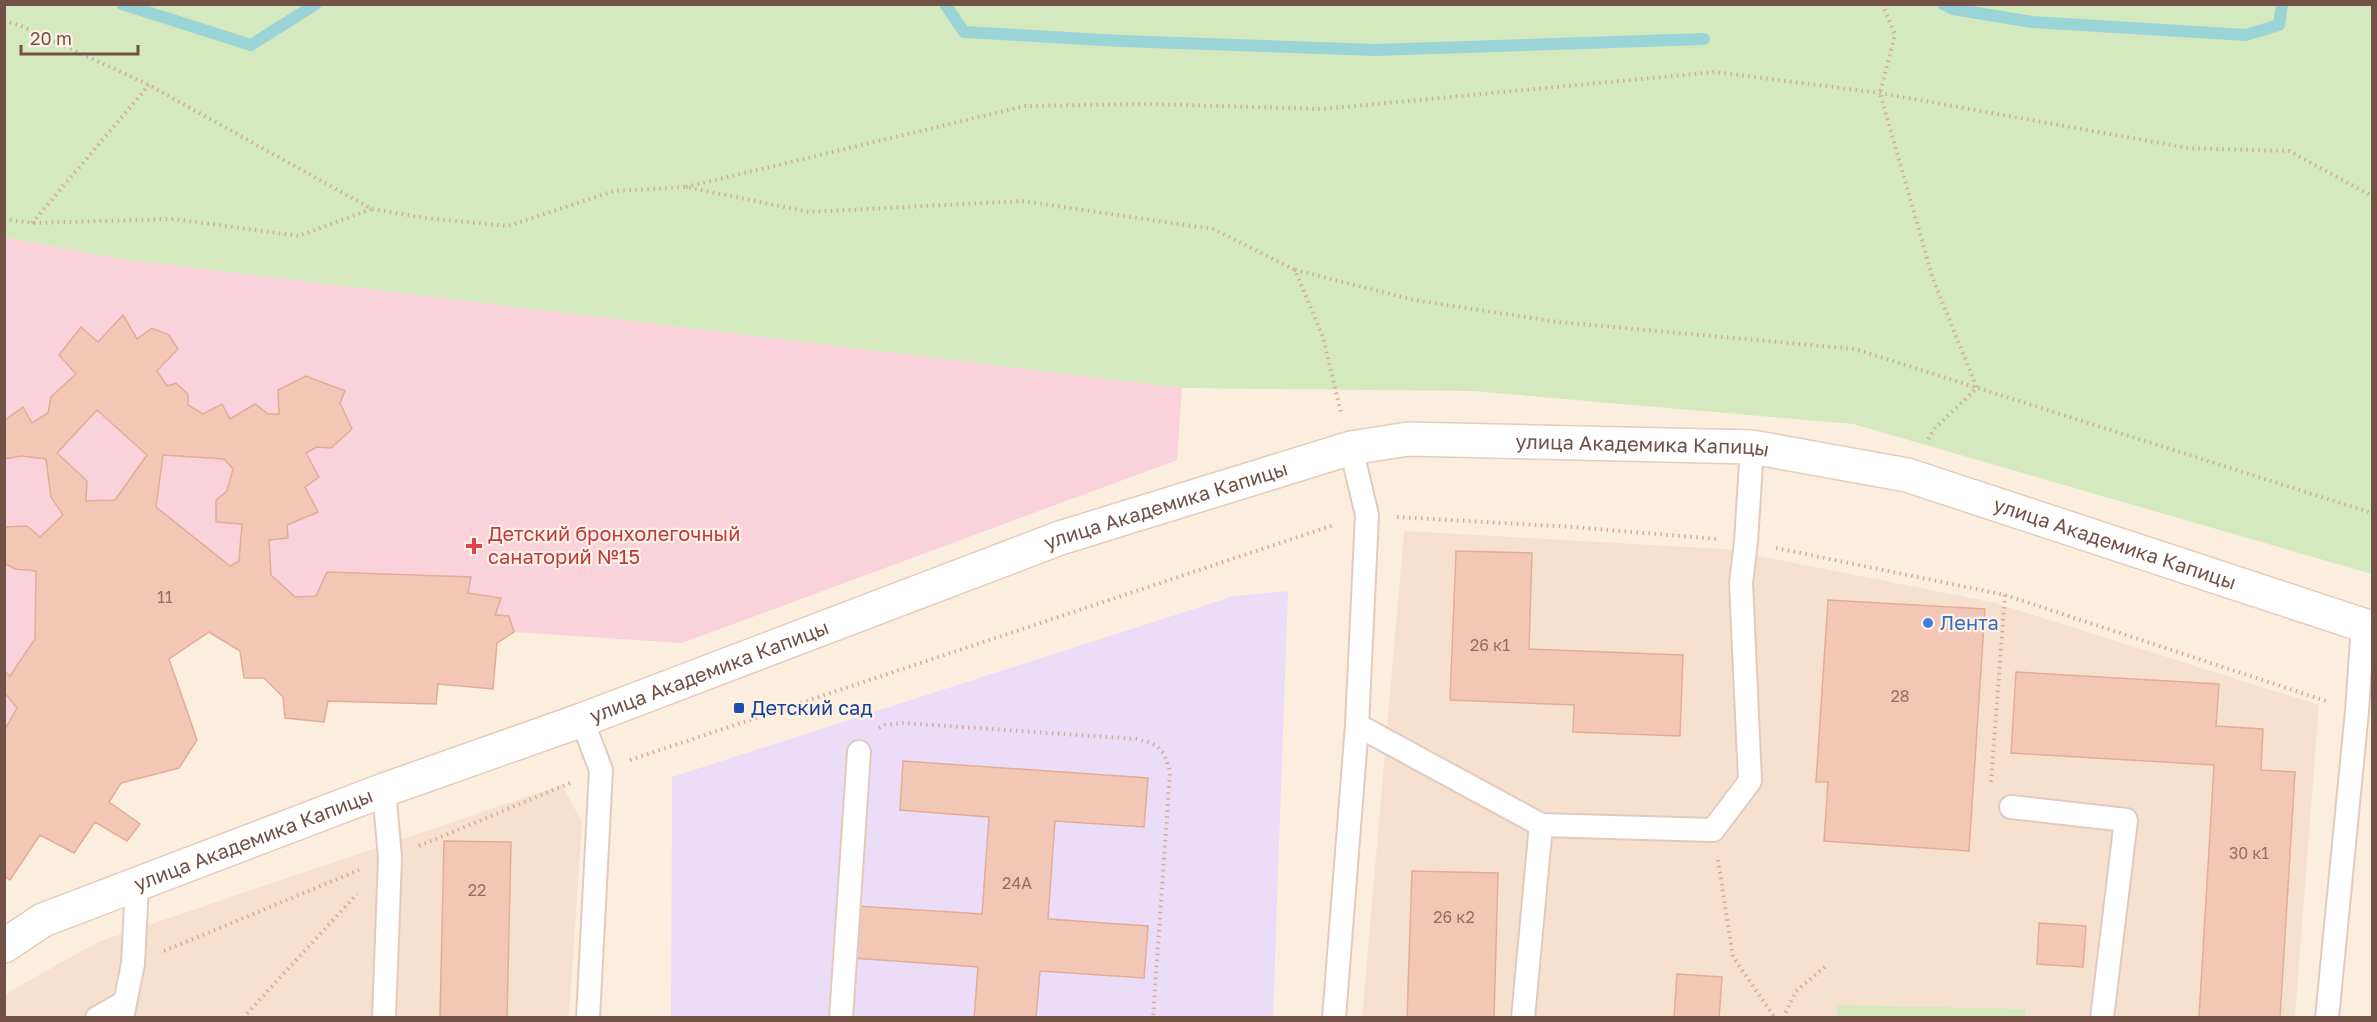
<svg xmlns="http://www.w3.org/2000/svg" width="2377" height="1022" viewBox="0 0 2377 1022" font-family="'Golos Text',sans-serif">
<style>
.residential{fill:#f6e1d0}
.education{fill:#ebdcf8}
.medical{fill:#fad2db}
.green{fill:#d4e9be}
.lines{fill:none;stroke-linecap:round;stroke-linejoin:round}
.stream{stroke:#9ad4d7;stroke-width:12}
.building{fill:#f2c7b6;stroke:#e4ac97;stroke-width:1.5;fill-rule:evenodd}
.lane-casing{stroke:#e2cbbe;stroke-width:26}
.secondary-casing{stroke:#e7cbbb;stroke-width:36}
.path{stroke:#d6ab9a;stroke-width:4;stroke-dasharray:1.5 4.5;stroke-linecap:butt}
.lane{stroke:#fff;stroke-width:22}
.secondary{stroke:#fff;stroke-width:33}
.health-dot{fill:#e0444e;stroke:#fff2e5;stroke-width:2}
.shop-dot{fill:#3f7fe0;stroke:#fff2e5;stroke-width:2}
.transit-dot{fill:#1a4fb4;stroke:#fff2e5;stroke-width:2}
.labels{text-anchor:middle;stroke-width:4.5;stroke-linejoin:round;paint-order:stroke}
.number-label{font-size:16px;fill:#926e63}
.street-label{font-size:20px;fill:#725147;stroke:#fff2e5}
.health-label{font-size:20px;fill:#be3a42;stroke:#fff2e5;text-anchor:start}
.shop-label{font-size:20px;fill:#366cbe;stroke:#fff2e5;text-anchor:start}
.transit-label{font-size:20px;fill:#164399;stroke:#fff2e5;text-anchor:start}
</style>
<rect width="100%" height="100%" fill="#fceedf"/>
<!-- residential -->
<g class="residential">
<polygon points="1404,531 1724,549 1992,602 2319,705 2295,1017 1362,1018"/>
<polygon points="562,785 582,822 569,1017 5,1018 4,996 19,986 98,942"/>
</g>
<!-- education -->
<polygon class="education" points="1288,591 1273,1017 671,1018 672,777 1234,596"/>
<!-- medical -->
<polygon class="medical" points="4,237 115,258 1182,388 1177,460 682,643 514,632 497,643 493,689 439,684 436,704 328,701 324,722 285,718 283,697 264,678 244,678 240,651 209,633 169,659 197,740 179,768 121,783 109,802 140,824 127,841 95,822 74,853 40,835 10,880 4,876"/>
<!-- green -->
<g class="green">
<polygon points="4,5 2372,5 2372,574 1853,424 1473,391 1182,388 115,258 5,237"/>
<polygon points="1837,1005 2025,1009 2025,1017 1837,1017"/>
</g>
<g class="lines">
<!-- stream -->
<g class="stream">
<polyline points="122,4 251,45 316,4"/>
<polyline points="945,4 964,32 1121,41 1375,50 1704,39"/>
<polyline points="1943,4 1953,9 2032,22 2246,35 2279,25 2282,4"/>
</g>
</g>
<!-- building -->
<g class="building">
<path d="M123 315 137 339 152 328 169 335 178 349 157 371 167 386 176 383 188 394V405L203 414 222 404 230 419 255 404 268 414H279L278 390 306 376 345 391 340 403 352 429 331 448 317 447 306 453 319 477 305 487 318 512 287 525 288 538 269 540 271 575 295 597 316 596 327 572 471 577 468 593 501 598 495 615 509 616 514 632 497 643 493 689 438 684 436 704 328 701 324 722 285 718 283 697 264 678H244L240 651 209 632 169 659 197 740 179 768 121 783 109 802 140 824 127 841 95 822 74 853 40 835 10 880 4 876V731L17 708 4 692V671L10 676 35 639 36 571 15 569 4 563V527L27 526 40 537 63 515 51 497 46 459 21 456 4 459V421L23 407 32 423 48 413 51 397 76 374 59 355 81 327 98 342ZM97 410 147 455 115 500 86 501 87 481 57 453ZM163 455 224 459 233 469 227 491 216 500V522L242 524 239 561 230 566 156 507Z"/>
<polygon points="1456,551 1532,553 1529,649 1683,655 1680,736 1573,732 1574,705 1450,700"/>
<polygon points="1828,600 1985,609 1969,851 1824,841 1828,782 1816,782"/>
<polygon points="2016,672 2219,684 2216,726 2263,729 2261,770 2295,772 2280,1018 2199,1018 2214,765 2011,753"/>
<polygon points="903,761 1148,778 1144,827 1055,821 1048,919 1148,926 1144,978 1040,971 1036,1018 974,1018 978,967 853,958 857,906 982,914 989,817 900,810"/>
<polygon points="444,841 511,842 507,1018 440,1018"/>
<polygon points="1412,871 1498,873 1494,1018 1407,1018"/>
<polygon points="2039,923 2086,926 2083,967 2037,964"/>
<polygon points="1677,974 1722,977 1719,1018 1674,1018"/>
</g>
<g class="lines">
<!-- lane casing -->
<g class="lane-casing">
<g id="lane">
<polyline points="582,720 601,770 588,1018"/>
<polyline points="1357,725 1541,825 1523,1018"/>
<polyline points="384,790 390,858 384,1018"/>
<polyline points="2011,807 2126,820 2102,1018"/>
<polyline points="1541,825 1713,830 1750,781 1741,583 1746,542 1752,447"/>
<polyline points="97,1018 125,1002"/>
<polyline points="122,1018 133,964 137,884"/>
<polyline points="841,1018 859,752"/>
<polyline points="1334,1018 1357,725 1367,515 1351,448"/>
<polyline points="2327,1018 2357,711 2363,625"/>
</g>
</g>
<!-- secondary casing -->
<g class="secondary-casing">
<g id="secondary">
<path id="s1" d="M4 946 43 920 384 790 582 720 1060 538 1351 448 1408 439 1752 447 1907 475 2372 628"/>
</g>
</g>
<!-- path -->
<g class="path">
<polyline points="1882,4 1895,34 1880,93 1933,279 1977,388 1935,428 1926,443"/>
<polyline points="4,21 19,25 149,85 372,209 425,218 508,226 614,191 686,187 809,212 1022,201 1213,229 1295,270 1323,337 1341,413"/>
<polyline points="686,187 1025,106 1147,104 1323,109 1715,72 1880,93 2188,148 2289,151 2372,196"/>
<polyline points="4,219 32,223 174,219 299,236 371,209"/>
<polyline points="32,223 149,85"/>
<polyline points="1295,270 1414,300 1558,322 1855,349 2372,513"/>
<polyline points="1397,517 1573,527 1716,539"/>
<polyline points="1776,548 2005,595 2326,701"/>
<path d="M879 728 885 725 904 723 1136 739C1159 744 1164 749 1170 772L1153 1018"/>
<polyline points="630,760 1334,525"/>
<polyline points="1991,782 2005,595"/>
<polyline points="419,846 570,783"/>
<polyline points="1718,860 1733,957 1775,1018"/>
<polyline points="164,951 359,870"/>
<polyline points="243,1018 357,894"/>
<polyline points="1783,1018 1796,991 1826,966"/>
</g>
<!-- lane -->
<use href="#lane" class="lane"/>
<!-- secondary -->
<use href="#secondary" class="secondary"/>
</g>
<!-- markers -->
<path class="health-dot" d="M471 537h6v6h6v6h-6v6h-6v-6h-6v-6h6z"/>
<circle class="shop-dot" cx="1928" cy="623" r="6"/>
<rect class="transit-dot" x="733" y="702" width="12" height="12" rx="3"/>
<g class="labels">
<!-- number labels -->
<g class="number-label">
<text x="165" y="603">11</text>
<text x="1490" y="651">26 к1</text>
<text x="1900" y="702">28</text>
<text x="2249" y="859">30 к1</text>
<text x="1017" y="889">24А</text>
<text x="477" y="896">22</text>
<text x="1454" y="923">26 к2</text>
</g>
<!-- street labels -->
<g class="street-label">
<text dy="7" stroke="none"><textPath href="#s1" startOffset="1730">улица Академика Капицы</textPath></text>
<text dy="7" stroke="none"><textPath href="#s1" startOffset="1244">улица Академика Капицы</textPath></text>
<text dy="7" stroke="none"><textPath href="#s1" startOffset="2216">улица Академика Капицы</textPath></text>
<text dy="7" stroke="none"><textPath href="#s1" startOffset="758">улица Академика Капицы</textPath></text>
<text dy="7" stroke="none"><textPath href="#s1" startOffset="272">улица Академика Капицы</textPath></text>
</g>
<!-- health labels -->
<g class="health-label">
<text x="488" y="541">Детский бронхолегочный<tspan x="488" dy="23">санаторий №15</tspan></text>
</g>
<!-- shop labels -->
<g class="shop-label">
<text x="1940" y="630">Лента</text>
</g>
<!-- transit labels -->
<g class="transit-label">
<text x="751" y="715">Детский сад</text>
</g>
</g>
<!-- border -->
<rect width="2377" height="1022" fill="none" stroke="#725147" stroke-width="12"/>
<!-- scale -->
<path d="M21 45v9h117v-9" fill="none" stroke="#725147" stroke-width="3"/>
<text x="30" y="45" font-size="18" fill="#725147" stroke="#fff2e5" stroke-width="4.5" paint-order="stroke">20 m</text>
</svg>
